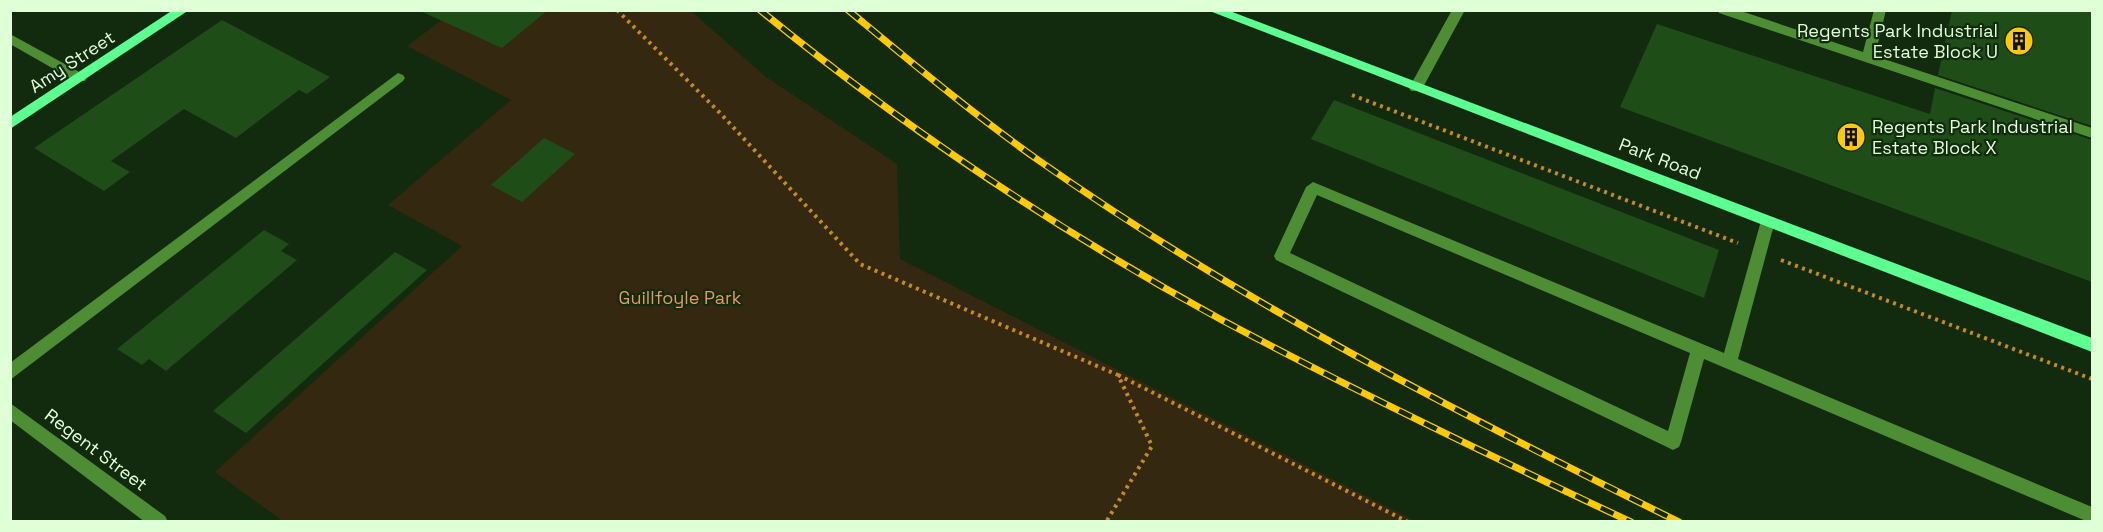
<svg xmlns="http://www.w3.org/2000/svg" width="2103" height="532" viewBox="0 0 2103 532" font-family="'Space Grotesk',sans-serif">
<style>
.green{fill:#352810}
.building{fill:#1e4d18}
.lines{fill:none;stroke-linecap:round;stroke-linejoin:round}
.path{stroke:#c68a24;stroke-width:4;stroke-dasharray:3 4.5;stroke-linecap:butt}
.minor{fill:#4d8e35;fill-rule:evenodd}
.major{fill:#5eff91;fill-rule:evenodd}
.rail-casing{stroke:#ffca03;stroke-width:7}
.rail{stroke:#122a0e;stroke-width:4.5;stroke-dasharray:14;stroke-linecap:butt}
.labels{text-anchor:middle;stroke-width:4.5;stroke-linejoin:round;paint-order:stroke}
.poi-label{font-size:18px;fill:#dfffd7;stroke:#122a0e;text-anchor:end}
.street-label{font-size:18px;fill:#dfffd7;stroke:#122a0e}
.park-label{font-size:18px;fill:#eb9857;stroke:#122a0e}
</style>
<rect width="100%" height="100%" fill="#122a0e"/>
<!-- green -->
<polygon class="green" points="690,10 766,77 897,164 900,259 1415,521 284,522 215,472 462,246 388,205 511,100 407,46 454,11"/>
<!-- building -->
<g class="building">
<polygon points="418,10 548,10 502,48"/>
<polygon points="1952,10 2092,10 2092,126 1938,75"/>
<polygon points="222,20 330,77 307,94 299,90 236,138 184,109 111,161 130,172 104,191 34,148"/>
<polygon points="1657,24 1930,114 1935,88 2092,140 2092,282 1620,107"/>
<polygon points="1334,100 1719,250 1704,298 1311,139"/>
<polygon points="544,138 575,154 522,202 491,185"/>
<polygon points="264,230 289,244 281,251 297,260 166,371 149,359 142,365 117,349"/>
<polygon points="395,252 427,270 246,433 213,411"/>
</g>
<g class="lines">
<!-- path -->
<g class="path">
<polyline points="617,10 721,114 860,264 1118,375 1152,446 1106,522"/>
<polyline points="1352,95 1738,243"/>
<polyline points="1781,260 2092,379"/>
<polyline points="1118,375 1408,522"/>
</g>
<!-- minor -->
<g class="minor">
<polygon points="1452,10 1465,10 1421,91 1411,91 1409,88"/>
<polygon points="1717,10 1738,10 1863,52 1874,10 1886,10 1875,56 2092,128 2092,138 1719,13"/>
<polygon points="10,34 85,75 87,78 85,81 75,81 10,44"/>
<polygon points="398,73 403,75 405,78 403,81 10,380 10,363"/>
<path d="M1313 182 1724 353 1761 221 1763 217H1773L1775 221 1738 359 2092 507V522L2086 521 1704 359 1681 442 1679 447 1673 450 1667 447 1276 260 1274 256 1306 187ZM1317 195 1690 353 1668 431 1290 253Z"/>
<polygon points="10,403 165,516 168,522 145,522 10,420"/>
</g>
<!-- major -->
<g class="major">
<polygon points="173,10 189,10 10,129 10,117"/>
<polygon points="1207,10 1227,10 2092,338 2092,352"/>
</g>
<!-- rail casing -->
<g class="rail-casing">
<g id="rail">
<path d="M760 10C902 126 1059 231 1220 319 1355 391 1493 457 1631 522"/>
<path d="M848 10C911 62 974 115 1041 162 1242 303 1460 414 1679 522"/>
</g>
</g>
<!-- rail -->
<use href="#rail" class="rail"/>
</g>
<!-- icons -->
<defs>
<g id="building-disc" transform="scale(1.5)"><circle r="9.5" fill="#ffca03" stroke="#122a0e"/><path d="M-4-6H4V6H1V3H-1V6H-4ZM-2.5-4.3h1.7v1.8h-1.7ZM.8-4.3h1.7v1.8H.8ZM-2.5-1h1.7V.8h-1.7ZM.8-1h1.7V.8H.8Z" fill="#111"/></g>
</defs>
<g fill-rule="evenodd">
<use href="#building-disc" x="2019" y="41"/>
<use href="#building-disc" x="1851" y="137"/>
</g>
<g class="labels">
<!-- poi labels -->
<g class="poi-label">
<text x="1998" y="37">Regents Park Industrial<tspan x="1998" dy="21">Estate Block U</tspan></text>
<text x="1872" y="133" text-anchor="start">Regents Park Industrial<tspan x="1872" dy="21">Estate Block X</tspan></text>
</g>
<!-- street labels -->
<g class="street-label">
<text transform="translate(72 62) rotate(-33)" y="6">Amy Street</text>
<text transform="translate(1660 159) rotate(21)" y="6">Park Road</text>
<text transform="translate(96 450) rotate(37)" y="6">Regent Street</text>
</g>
<!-- park labels -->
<g class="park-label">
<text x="680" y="304">Guillfoyle Park</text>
</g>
</g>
<!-- border -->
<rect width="2103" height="532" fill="none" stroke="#dfffd7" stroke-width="24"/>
</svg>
